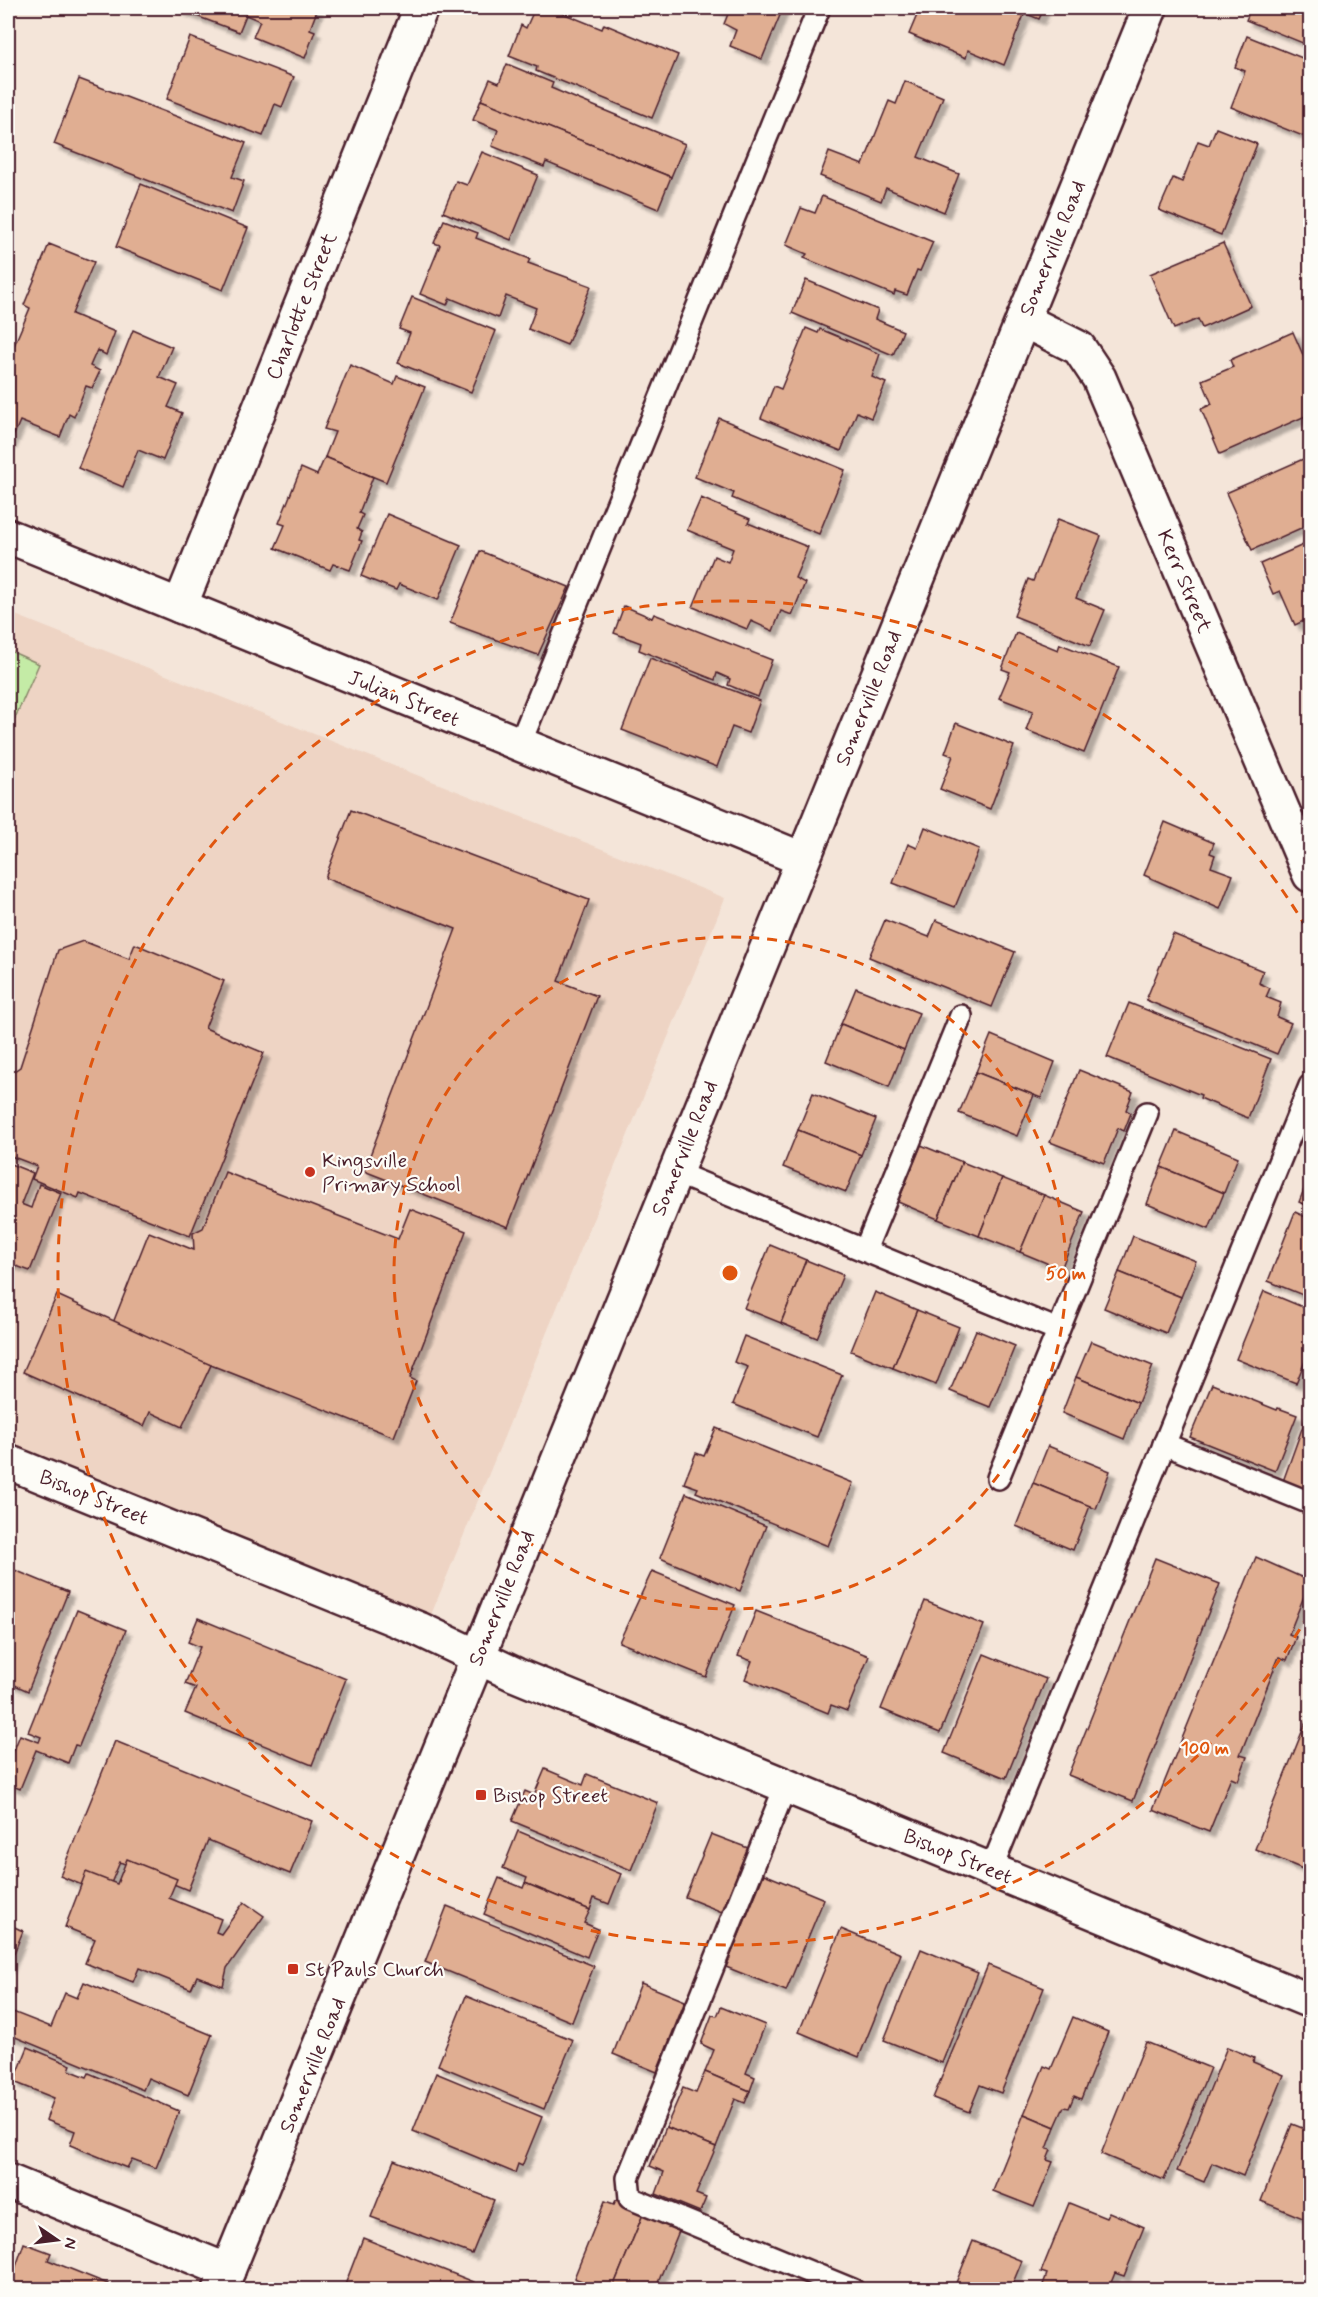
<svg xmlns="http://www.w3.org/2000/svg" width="1318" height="2297" viewBox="0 0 1318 2297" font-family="Mynerve,sans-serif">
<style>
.built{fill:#eed4c4}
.green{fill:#c4eba6;stroke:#878568;stroke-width:1.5}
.building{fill:#e0ae92;stroke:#4a1f2b;stroke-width:1.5;filter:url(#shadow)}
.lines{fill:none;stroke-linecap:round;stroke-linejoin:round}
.service-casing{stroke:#4a1f2b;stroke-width:26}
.minor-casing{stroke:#4a1f2b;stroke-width:38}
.secondary-casing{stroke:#4a1f2b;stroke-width:38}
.service{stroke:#fdfcf7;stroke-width:21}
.minor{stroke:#fdfcf7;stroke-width:33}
.secondary{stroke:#fdfcf7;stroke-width:33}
.ring{fill:none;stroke:#e0560e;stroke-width:3;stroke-dasharray:10 8}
.poi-dot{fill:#c8321e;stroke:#fdfcf7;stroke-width:2}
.labels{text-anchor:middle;stroke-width:4.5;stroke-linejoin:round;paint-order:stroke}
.street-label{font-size:21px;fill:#4a1f2b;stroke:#fdfcf7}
.poi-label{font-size:21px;fill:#4a1f2b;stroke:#fdfcf7;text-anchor:start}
.centre{fill:#e0560e;stroke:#fdfcf7;stroke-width:3}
.ring-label{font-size:18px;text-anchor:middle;font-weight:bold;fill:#e0560e;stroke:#fdfcf7;stroke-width:4.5;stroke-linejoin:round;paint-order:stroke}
</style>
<defs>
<filter id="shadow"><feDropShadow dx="5.5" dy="5.5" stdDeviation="1.5" flood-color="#0004"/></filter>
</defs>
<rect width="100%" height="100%" fill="#f4e5d9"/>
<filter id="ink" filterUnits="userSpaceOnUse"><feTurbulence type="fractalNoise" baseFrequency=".0167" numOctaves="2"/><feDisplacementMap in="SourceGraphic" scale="12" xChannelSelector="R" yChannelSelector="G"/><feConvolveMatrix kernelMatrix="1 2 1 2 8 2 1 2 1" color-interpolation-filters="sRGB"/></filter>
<g filter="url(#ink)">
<!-- built -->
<polygon class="built" points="8,612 725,898 431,1615 8,1446"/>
<!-- green -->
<polygon class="green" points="8,650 39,664 8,734"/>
<!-- building -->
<g class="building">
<polygon points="175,8 318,8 310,29 315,31 305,58 253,37 260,21 246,15 239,32"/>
<polygon points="535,8 550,8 602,29 604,24 678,55 652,118 536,71 537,67 509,56 521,25 526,28"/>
<polygon points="714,8 783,8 762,59 730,46 736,30 724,24 728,14"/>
<polygon points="920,8 1005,8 1024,15 1004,65 968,50 966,58 909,34"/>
<polygon points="1012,8 1044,8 1039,19"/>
<polygon points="1251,8 1310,8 1310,46 1246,20"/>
<polygon points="1247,36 1310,61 1310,139 1231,107 1245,71 1235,67"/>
<polygon points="190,37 294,77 282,107 275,104 263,136 167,99"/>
<polygon points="507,64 553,83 551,88 685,144 671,177 481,100 490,79 499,83"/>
<polygon points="79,79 246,143 232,177 244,181 232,213 54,144"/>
<polygon points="905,81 943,97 918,157 959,174 944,212 886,188 881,201 820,176 829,152 863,165 889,101 896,104"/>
<polygon points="481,100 671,177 658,209 546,162 544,167 492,146 498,130 473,120"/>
<polygon points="1216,128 1257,144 1221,235 1159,210 1173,178 1182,182 1198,141 1209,145"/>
<polygon points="482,152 538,175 511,240 443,212 456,181 467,185"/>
<polygon points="141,184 248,228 223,290 116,247"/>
<polygon points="822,196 933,242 920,271 917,270 907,295 895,291 894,295 804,258 807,254 786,245 801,208 815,213"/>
<polygon points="444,220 478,233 476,238 530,259 528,263 591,286 567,345 528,329 536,308 506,296 498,318 450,298 447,305 420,294 440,245 434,243"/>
<polygon points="1223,243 1251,306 1202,328 1198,319 1174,329 1150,274"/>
<polygon points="49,244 94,262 72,314 115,332 106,355 97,350 90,366 100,371 92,388 86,386 74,417 69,414 60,437 20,421 10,444 8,443 8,356 10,355 30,308 24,305"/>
<polygon points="806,280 878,310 875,319 903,331 893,355 792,313"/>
<polygon points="412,297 496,331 471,392 398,363 410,333 399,329"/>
<polygon points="806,328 818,333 820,329 880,354 872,377 886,383 871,418 857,412 841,451 761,418 774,386 781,389"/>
<polygon points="133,330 172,347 159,377 178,385 168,407 182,413 163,460 138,450 123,487 78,468"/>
<polygon points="1293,332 1310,371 1310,414 1220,454 1201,409 1212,404 1202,380 1233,367 1230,360"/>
<polygon points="350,365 394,384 397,376 425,387 386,482 325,457 335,432 324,429"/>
<polygon points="719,418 845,470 819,534 732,498 734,493 695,477"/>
<polygon points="1310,456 1310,524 1252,550 1226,493"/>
<polygon points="325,457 373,477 359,513 363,515 357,529 362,532 359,540 362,541 350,570 333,564 330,570 275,548 285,525 279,523 301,468 317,475"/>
<polygon points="701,498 750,519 748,523 808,547 795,578 805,583 792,615 781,611 773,631 751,621 747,629 693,607 714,556 728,562 733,549 687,530"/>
<polygon points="387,514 461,545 438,600 399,584 396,590 361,576"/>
<polygon points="1058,519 1101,536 1076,598 1105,610 1090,646 1014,616 1028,579 1033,581"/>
<polygon points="1310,542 1310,618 1295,625 1280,591 1273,594 1260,564"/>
<polygon points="480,551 569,587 538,655 450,623"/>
<polygon points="624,606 652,618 654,614 772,660 758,697 728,685 730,679 717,673 715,680 639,650 641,643 614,633"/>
<polygon points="1016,633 1058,650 1060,644 1119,667 1084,753 1026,730 1033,711 999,698 1010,672 1002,669"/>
<polygon points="650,658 760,701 748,733 732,727 717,767 622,730"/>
<polygon points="956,723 1014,746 990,809 940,789 953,756 945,753"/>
<polygon points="351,810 589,900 558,981 597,996 508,1227 364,1171 456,929 325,878"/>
<polygon points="1165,822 1214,843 1210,853 1215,855 1211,867 1233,875 1220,909 1144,875"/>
<polygon points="925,827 979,849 955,907 893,883 908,844 917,848"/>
<polygon points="885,920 929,937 936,920 1015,952 992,1007 869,957"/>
<polygon points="1173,934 1263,971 1259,983 1270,988 1266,997 1281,1003 1277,1017 1291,1023 1277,1054 1146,1000"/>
<polygon points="83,941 129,959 135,944 224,981 205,1028 264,1053 190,1236 80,1193 78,1198 32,1179 37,1166 8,1155 8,1075 20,1067 58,950"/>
<polygon points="856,988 919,1013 904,1050 841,1024"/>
<polygon points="1129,1003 1271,1059 1248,1118 1200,1098 1201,1095 1107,1057"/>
<polygon points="841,1024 904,1050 889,1087 826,1061"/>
<polygon points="991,1035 1055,1062 1041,1098 976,1072"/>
<polygon points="1079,1070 1133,1092 1126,1110 1131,1113 1124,1131 1118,1128 1104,1163 1050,1142"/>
<polygon points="976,1072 1034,1095 1017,1136 959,1113"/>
<polygon points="813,1093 876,1119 861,1155 798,1130"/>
<polygon points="798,1130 861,1155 846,1192 783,1167"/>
<polygon points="1176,1131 1238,1157 1224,1193 1161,1167"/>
<polygon points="921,1145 962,1162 938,1219 898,1202"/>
<polygon points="962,1162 1002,1178 979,1236 938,1219"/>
<polygon points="8,1163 33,1173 21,1204 31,1208 39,1184 61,1193 30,1271 8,1263"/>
<polygon points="1161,1167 1224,1193 1209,1229 1147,1204"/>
<polygon points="225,1172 398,1239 410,1209 466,1231 410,1378 416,1381 394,1437 170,1349 164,1366 105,1343 149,1232 194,1250 193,1233 203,1228"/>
<polygon points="1310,1174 1310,1207 1299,1202"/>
<polygon points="1002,1178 1044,1195 1020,1252 979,1236"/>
<polygon points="1044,1195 1084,1212 1061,1269 1020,1252"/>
<polygon points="1295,1212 1310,1219 1310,1298 1268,1281"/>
<polygon points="1133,1236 1196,1261 1181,1297 1119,1272"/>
<polygon points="770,1245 806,1260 781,1323 744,1308"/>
<polygon points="806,1260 843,1275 817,1338 781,1323"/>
<polygon points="1119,1272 1181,1297 1166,1333 1104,1308"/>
<polygon points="1264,1291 1310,1310 1310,1338 1306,1348 1310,1349 1296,1383 1236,1359"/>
<polygon points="875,1292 917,1310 893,1368 851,1351"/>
<polygon points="57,1295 211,1365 182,1427 150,1412 144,1426 23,1372"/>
<polygon points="917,1310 959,1327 936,1385 893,1368"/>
<polygon points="976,1330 1015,1346 990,1407 950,1391"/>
<polygon points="744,1336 842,1375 817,1437 733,1404 748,1367 734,1362"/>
<polygon points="1091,1341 1153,1366 1138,1403 1076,1377"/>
<polygon points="1076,1377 1138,1403 1124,1439 1062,1413"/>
<polygon points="1212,1384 1277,1410 1278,1408 1297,1415 1275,1471 1190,1437"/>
<polygon points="1309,1409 1310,1409 1310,1496 1282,1484"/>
<polygon points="716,1428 853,1483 828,1546 696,1492 698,1488 684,1483 696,1453 704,1456"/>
<polygon points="1048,1446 1110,1471 1096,1509 1033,1483"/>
<polygon points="1033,1483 1090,1506 1073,1550 1016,1526"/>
<polygon points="686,1493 766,1526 740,1591 660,1558"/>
<polygon points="1256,1557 1310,1581 1289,1634 1296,1637 1287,1660 1279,1657 1240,1755 1247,1757 1238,1781 1231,1778 1209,1832 1153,1810"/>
<polygon points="1155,1558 1220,1584 1133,1801 1068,1775"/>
<polygon points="12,1569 68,1592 28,1691 8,1682 8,1579"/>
<polygon points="652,1571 735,1605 706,1677 619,1642"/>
<polygon points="925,1601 984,1625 940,1733 881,1709"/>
<polygon points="77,1610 126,1630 79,1746 75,1745 68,1763 36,1750 20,1789 8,1784 8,1765 20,1735 39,1742 41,1737 28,1732"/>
<polygon points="756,1611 869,1656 847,1711 831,1705 828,1713 745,1679 752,1661 738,1656"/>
<polygon points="198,1618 346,1679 312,1765 185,1713 196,1688 185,1684 200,1647 188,1642"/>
<polygon points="984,1654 1046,1679 1006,1778 944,1753"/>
<polygon points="1310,1712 1310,1872 1255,1849"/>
<polygon points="115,1741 312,1821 290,1874 208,1840 188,1890 120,1862 106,1895 60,1876"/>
<polygon points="545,1769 583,1785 587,1774 658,1803 631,1870 512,1821 525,1791 534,1795"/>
<polygon points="518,1831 621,1874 609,1904 594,1898 590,1910 525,1883 527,1878 503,1868"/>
<polygon points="711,1834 748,1848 722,1912 685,1897"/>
<polygon points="127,1859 177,1879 169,1898 221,1919 216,1932 221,1934 244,1902 264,1916 227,1968 223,1986 197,1976 191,1989 139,1968 133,1982 85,1963 95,1939 65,1927 86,1872 117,1884"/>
<polygon points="764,1874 824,1899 786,1991 726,1967"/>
<polygon points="499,1878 523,1888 525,1883 590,1910 584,1923 598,1929 587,1957 484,1914"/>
<polygon points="447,1906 594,1966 572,2022 425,1962"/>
<polygon points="8,1924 23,1931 8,1968"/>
<polygon points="841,1929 901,1954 859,2057 799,2032"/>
<polygon points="921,1949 978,1973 942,2063 884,2040"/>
<polygon points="988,1965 1044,1988 1001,2093 980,2085 969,2112 933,2098"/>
<polygon points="84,1982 212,2035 188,2095 148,2078 143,2090 8,2034 8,2010 51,2027 65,1993 77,1998"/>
<polygon points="641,1983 685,2001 657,2072 613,2054"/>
<polygon points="466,1996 573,2040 544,2109 438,2065"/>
<polygon points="721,2007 765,2025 746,2073 755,2077 750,2091 705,2072 714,2050 701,2044 712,2015 717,2016"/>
<polygon points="1073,2017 1108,2032 1081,2099 1074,2096 1069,2108 1064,2107 1055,2127 1024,2114 1044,2066 1051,2069"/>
<polygon points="1146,2042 1210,2068 1164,2180 1101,2154"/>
<polygon points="28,2047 71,2065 69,2070 87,2077 89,2073 179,2111 156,2168 132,2159 127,2168 70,2145 75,2131 46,2120 54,2098 14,2082"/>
<polygon points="1227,2047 1254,2058 1253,2062 1284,2075 1243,2176 1212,2163 1204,2182 1177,2171"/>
<polygon points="705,2072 750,2091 745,2103 735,2099 716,2147 666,2127 683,2088 696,2093"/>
<polygon points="436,2073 542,2117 522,2166 518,2164 515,2173 413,2131"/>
<polygon points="1024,2114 1055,2127 1047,2149 1051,2150 1047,2160 1053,2162 1034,2207 993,2191"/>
<polygon points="1292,2124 1310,2131 1310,2221 1261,2201"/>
<polygon points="666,2127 716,2147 696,2194 706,2198 700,2212 656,2194 664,2172 650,2166"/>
<polygon points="394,2160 494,2200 472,2254 371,2217"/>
<polygon points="616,2200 644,2212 612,2290 582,2290 580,2288 582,2281 574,2278 605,2201 614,2204"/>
<polygon points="1069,2203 1106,2218 1109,2212 1144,2227 1124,2276 1115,2273 1108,2290 1041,2290 1047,2274 1041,2272"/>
<polygon points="644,2212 674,2223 672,2228 679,2231 655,2290 612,2290"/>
<polygon points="363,2238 474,2282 471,2290 343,2290"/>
<polygon points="973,2241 1022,2261 1010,2290 953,2290"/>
<polygon points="24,2243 51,2253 48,2260 108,2284 106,2290 8,2290"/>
</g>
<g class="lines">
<!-- service casing -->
<g class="service-casing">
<g id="service">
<polyline points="519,746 819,8"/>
<polyline points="674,1172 1058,1330"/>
<polyline points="865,1250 961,1016"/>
<polyline points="1164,1444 1310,1503"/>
<polyline points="998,1478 1147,1113"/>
<polyline points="786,1785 628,2178 630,2198 853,2290"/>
<polyline points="991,1870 1310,1086"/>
</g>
</g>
<!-- minor casing -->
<g class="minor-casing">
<g id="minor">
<polyline points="1023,320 1079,348 1099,378 1310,875"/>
<polyline points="8,536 802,859"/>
<polyline points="180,606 421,8"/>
<polyline points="8,1462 419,1629 516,1675 1310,2001"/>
<polyline points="8,2181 228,2271"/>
</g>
</g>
<!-- secondary casing -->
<g class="secondary-casing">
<polyline id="secondary" points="220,2290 1150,8"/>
</g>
<!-- service -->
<use href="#service" class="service"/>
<!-- minor -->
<use href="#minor" class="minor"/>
<!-- secondary -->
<use href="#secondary" class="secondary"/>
</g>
</g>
<!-- distance rings -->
<g class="ring">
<circle cx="730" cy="1273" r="336"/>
<path d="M1309 1614A672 672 0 1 1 1309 932"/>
</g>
<!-- markers -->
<g class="poi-dot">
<circle cx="310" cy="1172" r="6"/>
<rect x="475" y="1789" width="12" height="12" rx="3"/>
<rect x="287" y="1963" width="12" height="12" rx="3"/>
</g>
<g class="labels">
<!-- street labels -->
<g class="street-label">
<text transform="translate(1052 248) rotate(-68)" y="7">Somerville Road</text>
<text transform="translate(301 306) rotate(-68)" y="7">Charlotte Street</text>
<text transform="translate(1185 581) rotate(67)" y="7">Kerr Street</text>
<text transform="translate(404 698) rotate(22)" y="7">Julian Street</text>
<text transform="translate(868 698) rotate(-68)" y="7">Somerville Road</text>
<text transform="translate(684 1148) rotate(-68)" y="7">Somerville Road</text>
<text transform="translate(94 1497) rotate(22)" y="7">Bishop Street</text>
<text transform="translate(501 1598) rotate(-68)" y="7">Somerville Road</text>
<text transform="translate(958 1856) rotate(22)" y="7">Bishop Street</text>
<text transform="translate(312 2065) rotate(-68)" y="7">Somerville Road</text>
</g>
<!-- poi labels -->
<g class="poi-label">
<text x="322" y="1167">Kingsville<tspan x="322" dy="24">Primary School</tspan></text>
<text x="493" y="1802">Bishop Street</text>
<text x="305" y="1976">St Pauls Church</text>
</g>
</g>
<circle cx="730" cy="1273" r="9" class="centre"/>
<g class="ring-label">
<text x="1066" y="1279">50 m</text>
<text x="1205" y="1754">100 m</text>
</g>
<!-- margin -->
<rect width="1318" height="2297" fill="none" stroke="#fdfcf7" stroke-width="30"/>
<rect x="15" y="15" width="1288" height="2267" fill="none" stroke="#4a1f2b" stroke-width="2" filter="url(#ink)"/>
<!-- north arrow -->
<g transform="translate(57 2240) rotate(104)" stroke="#fdfcf7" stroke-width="4.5" paint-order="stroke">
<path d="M0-4.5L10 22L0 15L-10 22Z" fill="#4a1f2b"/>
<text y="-9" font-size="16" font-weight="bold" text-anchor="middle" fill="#4a1f2b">N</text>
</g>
</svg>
